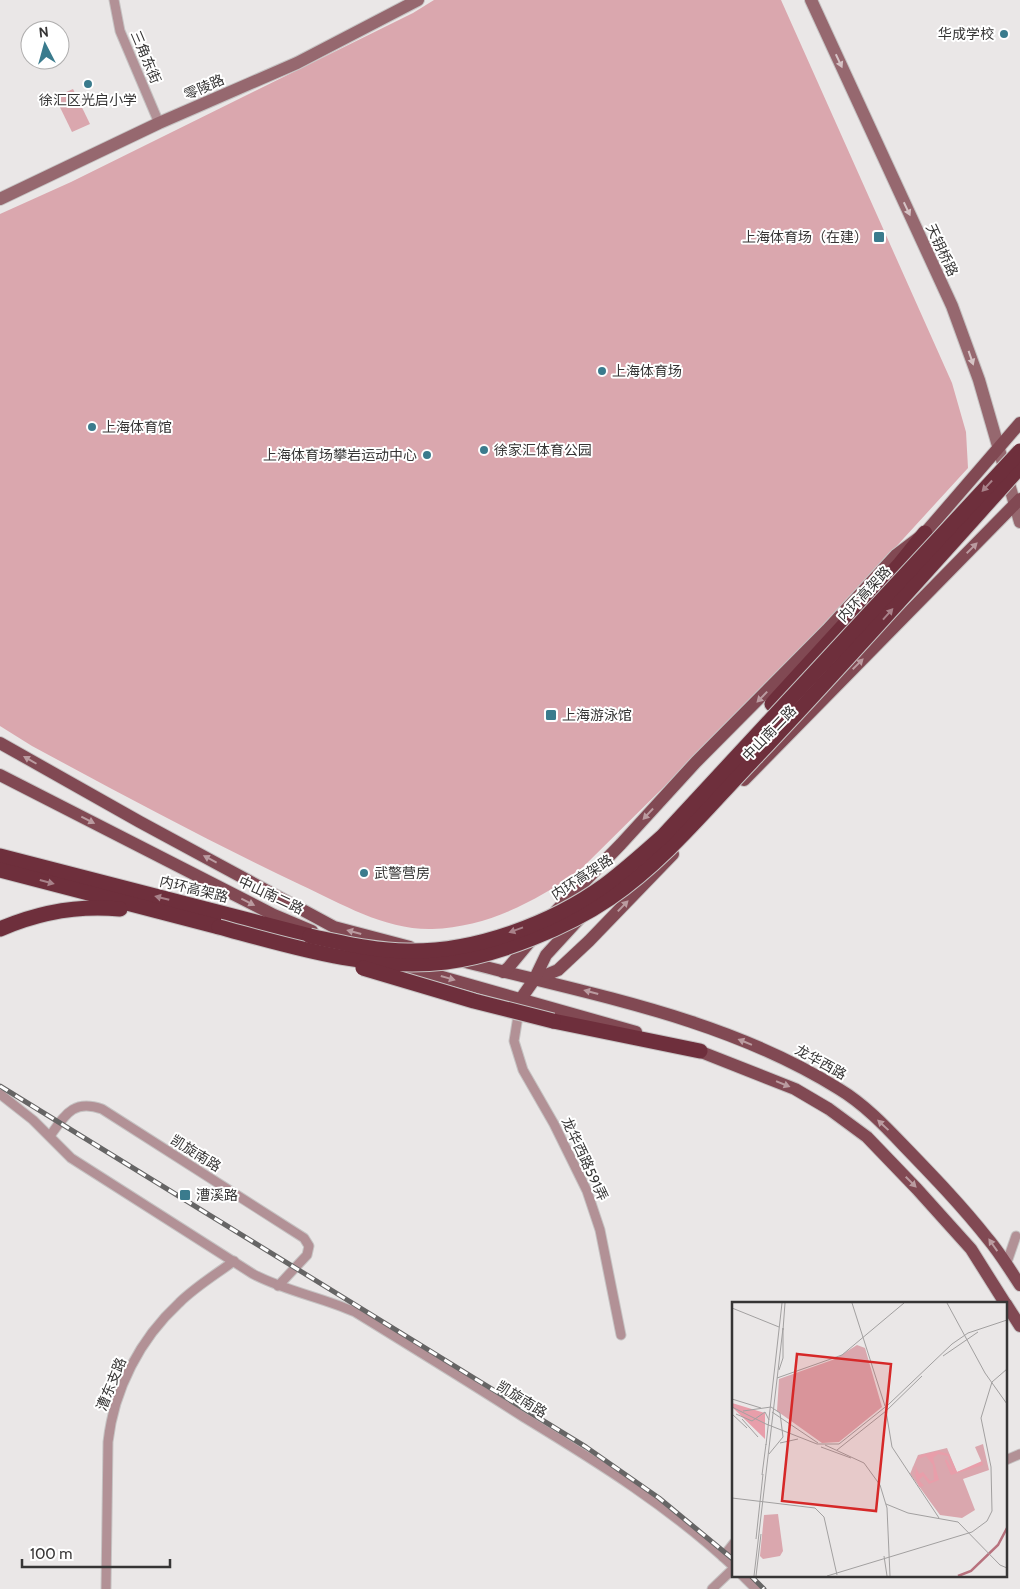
<svg xmlns="http://www.w3.org/2000/svg" width="1020" height="1589" viewBox="0 0 1020 1589" font-family="Cabin,'Noto Sans SC',sans-serif">
<style>
.green{fill:#daa7ae}
.lines{fill:none;stroke-linecap:round;stroke-linejoin:round}
.street-casing{stroke:#c6c3c3;stroke-width:11}
.secondary-casing{stroke:#c6c3c3;stroke-width:14}
.primary-casing{stroke:#c6c3c3;stroke-width:14}
.highway-casing{stroke:#c6c3c3;stroke-width:17}
.street{stroke:#b29196;stroke-width:9}
.secondary{stroke:#96686f;stroke-width:12}
.primary{stroke:#814953;stroke-width:12}
.highway{stroke:#6e2f3c;stroke-width:15}
.rail-casing{stroke:#666565;stroke-width:5}
.rail{stroke:#fff;stroke-width:3;stroke-dasharray:9;stroke-linecap:butt}
.highway-bridge-casing{stroke:#c6c3c3;stroke-width:17;stroke-linecap:butt}
.highway-bridge{stroke:#6e2f3c;stroke-width:15}
.oneway{fill:#d5c3c5}
.oneway2{fill:#a8828a}
.oneway3{fill:#ba9ba0}
.poi-dot{fill:#3a7b8d;stroke:#fff;stroke-width:2}
.labels{text-anchor:middle;stroke-width:4;stroke-linejoin:round;paint-order:stroke}
.poi-label{font-size:14px;fill:#363535;stroke:#fff;text-anchor:start}
.street-label{font-size:14px;fill:#363535;stroke:#fff}
.inset-river{fill:none;stroke:#b8727e;stroke-width:2.5}
.inset-road{fill:none;stroke:#a2a0a0;stroke-width:1}
.view{fill:#d62828;fill-opacity:0.15;stroke:#d62828;stroke-width:2.5}
.inset-edge{fill:none;stroke:#363535;stroke-width:2.5}
</style>
<rect width="100%" height="100%" fill="#eae7e7"/>
<!-- green -->
<g class="green">
<path d="M434 0H781L952 383 966 432 968 468 797 655 578 872C534 902 487 927 432 929 385 930 342 904 301 885 210 842 121 794 32 746L0 726V214L71 182 413 13Z"/>
<polygon points="73,89 90,124 72,132 55,97"/>
</g>
<g class="lines">
<!-- street casing -->
<g class="street-casing">
<g id="street">
<polyline points="114,0 120,31 159,123"/>
<polyline points="519,1010 514,1041 523,1070 554,1124 587,1191 600,1230 621,1335"/>
<path d="M0 1094 33 1120 71 1158 253 1274C285 1291 321 1297 355 1312 412 1347 469 1382 525 1418 599 1463 671 1508 734 1567"/>
<path d="M50 1136C65 1115 73 1099 102 1109L304 1238 309 1246 307 1255 278 1286"/>
<polyline points="1006,1265 1016,1236"/>
<polyline points="1006,1460 1020,1454"/>
<polyline points="723,1557 734,1543"/>
<polyline points="742,1575 756,1589"/>
<path d="M106 1589 108 1442C114 1389 140 1339 179 1303 195 1287 215 1275 234 1261"/>
<polyline points="712,1589 734,1568"/>
</g>
</g>
<!-- secondary casing -->
<g class="secondary-casing">
<g id="secondary">
<polyline points="811,0 952,306 979,380 1020,522"/>
<polyline points="0,199 159,123 297,63 418,0"/>
</g>
</g>
<!-- primary casing -->
<g class="primary-casing">
<g id="primary">
<polyline points="0,743 140,822 334,927 410,947"/>
<polyline points="0,775 274,915 312,931"/>
<polyline points="744,780 1020,499"/>
<polyline points="556,911 621,844 696,762 827,630 896,555 925,533 1020,423"/>
<path d="M458 960C588 994 724 1017 839 1089 864 1104 885 1126 904 1146 933 1176 962 1206 988 1239 1000 1253 1010 1270 1020 1285"/>
<polyline points="407,967 636,1032"/>
<polyline points="503,972 508,968 533,938"/>
<polyline points="534,980 558,970 589,941 673,854"/>
<polyline points="520,1000 534,980 546,955 580,918"/>
<polyline points="691,1048 795,1089 829,1109 867,1137 917,1189 971,1249 1005,1303"/>
<polyline points="1006,1304 1020,1326"/>
</g>
</g>
<!-- highway casing -->
<g class="highway-casing">
<g id="highway">
<polyline points="772,704 900,564 925,533"/>
<polyline points="0,856 310,936"/>
<polyline points="0,870 219,927"/>
<path d="M0 929C39 912 78 905 120 909"/>
<polyline points="553,1021 700,1051"/>
</g>
</g>
<!-- street -->
<use href="#street" class="street"/>
<!-- secondary -->
<use href="#secondary" class="secondary"/>
<!-- primary -->
<use href="#primary" class="primary"/>
<!-- highway -->
<use href="#highway" class="highway"/>
<!-- rail casing -->
<g class="rail-casing">
<g id="rail">
<polyline points="0,1086 586,1447 659,1498 734,1560"/>
<polyline points="750,1575 764,1589"/>
</g>
</g>
<!-- rail -->
<use href="#rail" class="rail"/>
<!-- highway-bridge casing -->
<g class="highway-bridge-casing">
<g id="highway-bridge">
<path d="M219 927C293 947 368 971 446 962 499 955 566 928 610 898 664 861 707 808 751 762 843 665 931 566 1020 467"/>
<path d="M310 936C343 943 375 951 408 951 475 952 551 924 605 885 625 870 644 853 663 836L1020 451"/>
<polyline points="363,968 474,1001 553,1021"/>
</g>
</g>
<!-- highway-bridge -->
<use href="#highway-bridge" class="highway-bridge"/>
</g>
<!-- one-way arrows -->
<defs><path id="oneway-solid" d="M-6-.8H1V-3.2L6.5 0L1 3.2V.8H-6Z" transform="scale(1.25)"/></defs>
<g class="oneway">
<use href="#oneway-solid" transform="translate(839 61) rotate(65)"/>
<use href="#oneway-solid" transform="translate(907 209) rotate(65)"/>
<use href="#oneway-solid" transform="translate(971 358) rotate(71)"/>
</g>
<g class="oneway2">
<use href="#oneway-solid" transform="translate(987 486) rotate(133)"/>
<use href="#oneway-solid" transform="translate(888 614) rotate(-48)"/>
<use href="#oneway-solid" transform="translate(47 882) rotate(15)"/>
<use href="#oneway-solid" transform="translate(162 898) rotate(-166)"/>
<use href="#oneway-solid" transform="translate(516 930) rotate(160)"/>
</g>
<g class="oneway3">
<use href="#oneway-solid" transform="translate(972 548) rotate(-45)"/>
<use href="#oneway-solid" transform="translate(858 664) rotate(-45)"/>
<use href="#oneway-solid" transform="translate(762 697) rotate(134)"/>
<use href="#oneway-solid" transform="translate(30 760) rotate(-150)"/>
<use href="#oneway-solid" transform="translate(648 814) rotate(133)"/>
<use href="#oneway-solid" transform="translate(88 820) rotate(27)"/>
<use href="#oneway-solid" transform="translate(210 859) rotate(-152)"/>
<use href="#oneway-solid" transform="translate(248 902) rotate(27)"/>
<use href="#oneway-solid" transform="translate(623 906) rotate(-46)"/>
<use href="#oneway-solid" transform="translate(354 932) rotate(-165)"/>
<use href="#oneway-solid" transform="translate(448 978) rotate(16)"/>
<use href="#oneway-solid" transform="translate(591 992) rotate(-165)"/>
<use href="#oneway-solid" transform="translate(745 1042) rotate(-158)"/>
<use href="#oneway-solid" transform="translate(783 1084) rotate(22)"/>
<use href="#oneway-solid" transform="translate(883 1125) rotate(-137)"/>
<use href="#oneway-solid" transform="translate(911 1182) rotate(45)"/>
<use href="#oneway-solid" transform="translate(993 1245) rotate(-125)"/>
</g>
<!-- markers -->
<g class="poi-dot">
<circle cx="1004" cy="34" r="5"/>
<circle cx="88" cy="84" r="5"/>
<rect x="873" y="231" width="12" height="12" rx="2.5"/>
<circle cx="602" cy="371" r="5"/>
<circle cx="92" cy="427" r="5"/>
<circle cx="484" cy="450" r="5"/>
<circle cx="427" cy="455" r="5"/>
<rect x="545" y="709" width="12" height="12" rx="2.5"/>
<circle cx="364" cy="873" r="5"/>
<rect x="179" y="1189" width="12" height="12" rx="2.5"/>
</g>
<g class="labels">
<!-- poi labels -->
<g class="poi-label">
<text x="994" y="39" text-anchor="end">华成学校</text>
<text x="88" y="105" text-anchor="middle">徐汇区光启小学</text>
<text x="868" y="242" text-anchor="end">上海体育场（在建）</text>
<text x="612" y="376">上海体育场</text>
<text x="102" y="432">上海体育馆</text>
<text x="494" y="455">徐家汇体育公园</text>
<text x="417" y="460" text-anchor="end">上海体育场攀岩运动中心</text>
<text x="562" y="720">上海游泳馆</text>
<text x="374" y="878">武警营房</text>
<text x="196" y="1200">漕溪路</text>
</g>
<!-- street labels -->
<g class="street-label">
<text transform="translate(146 57) rotate(67)" y="5">三角东街</text>
<text transform="translate(204 87) rotate(-24)" y="5">零陵路</text>
<text transform="translate(942 250) rotate(65)" y="5">天钥桥路</text>
<text transform="translate(864 594) rotate(-47)" y="5">内环高架路</text>
<text transform="translate(769 733) rotate(-46)" y="5">中山南二路</text>
<text transform="translate(582 877) rotate(-33)" y="5">内环高架路</text>
<text transform="translate(194 889) rotate(14)" y="5">内环高架路</text>
<text transform="translate(271 895) rotate(25)" y="5">中山南二路</text>
<text transform="translate(821 1062) rotate(29)" y="5">龙华西路</text>
<text transform="translate(196 1153) rotate(32)" y="5">凯旋南路</text>
<text transform="translate(585 1159) rotate(65)" y="5">龙华西路591弄</text>
<text transform="translate(111 1384) rotate(-68)" y="5">漕东支路</text>
<text transform="translate(522 1399) rotate(32)" y="5">凯旋南路</text>
</g>
</g>
<!-- overview -->
<g transform="translate(732 1302)">
<rect width="275" height="275" fill="#eae7e7"/>
<path d="M125 43 133 46 150 105 107 140 90 141 45 109 47 77 103 57ZM251 142 257 168 231 177 243 208 230 216 208 213 178 172 186 153 215 146 225 170 250 161 243 145ZM46 212 51 249 48 254 31 257 28 254 32 213Z" fill="#daa7ae"/>
<path d="M0 101 33 111V137L0 105ZM206 149 217 152 225 170 250 159 251 163 219 173 213 159 214 156 221 170 216 154 206 152 201 156 207 178 197 182 191 174 187 178 192 184 187 185 180 164 184 173 183 163 187 172 191 170 198 179 202 178 201 163 194 154 184 158 189 153Z" fill="#e89eaa"/>
<path class="inset-river" d="M226 274 239 269 266 243 275 226"/>
<path class="inset-road" d="M120 1 153 104M215 1 253 71 275 102M0 6 47 25M51 28 53 1M211 54 246 30M47 68 51 56V26M45 76 110 53 172 1M0 97 29 106M0 105 34 122 85 142H107L157 102 220 42 236 31 275 18M11 109 39 105 48 111 51 135 37 152M154 109 160 145 207 216M40 110 86 141M0 112 15 126M4 112 20 119 33 110 37 118M10 117 26 135M48 141 66 137M34 143 50 1M93 143 132 161 148 183 155 206 158 274M89 145 119 156M105 148 154 109 190 74M30 173 34 142M0 196 83 206 92 215 105 273M154 202 176 211 226 220 268 263 275 266M24 237 31 172M152 254 155 274M22 274 51 26M24 274 29 232M95 274 240 230 255 219 260 209 259 165 249 116 260 80 275 67"/>
<path class="view" d="M65 52 159 62 144 209 50 199Z"/>
<rect width="275" height="275" class="inset-edge"/>
</g>
<!-- north arrow -->
<g transform="translate(45 45) rotate(354)"><circle r="24" fill="#ffffff" stroke="#afaeae"/>
<path d="M0-4L9 19L0 12L-9 19Z" fill="#3a7b8d"/>
<text y="-8" font-size="14" font-weight="bold" text-anchor="middle" fill="#363535">N</text>
</g>
<!-- scale -->
<path d="M22 1559v8h148v-8" fill="none" stroke="#363535" stroke-width="2.5"/>
<text x="30" y="1559" font-size="15" fill="#363535" stroke="#ffffff" stroke-width="4" paint-order="stroke">100 m</text>
</svg>
